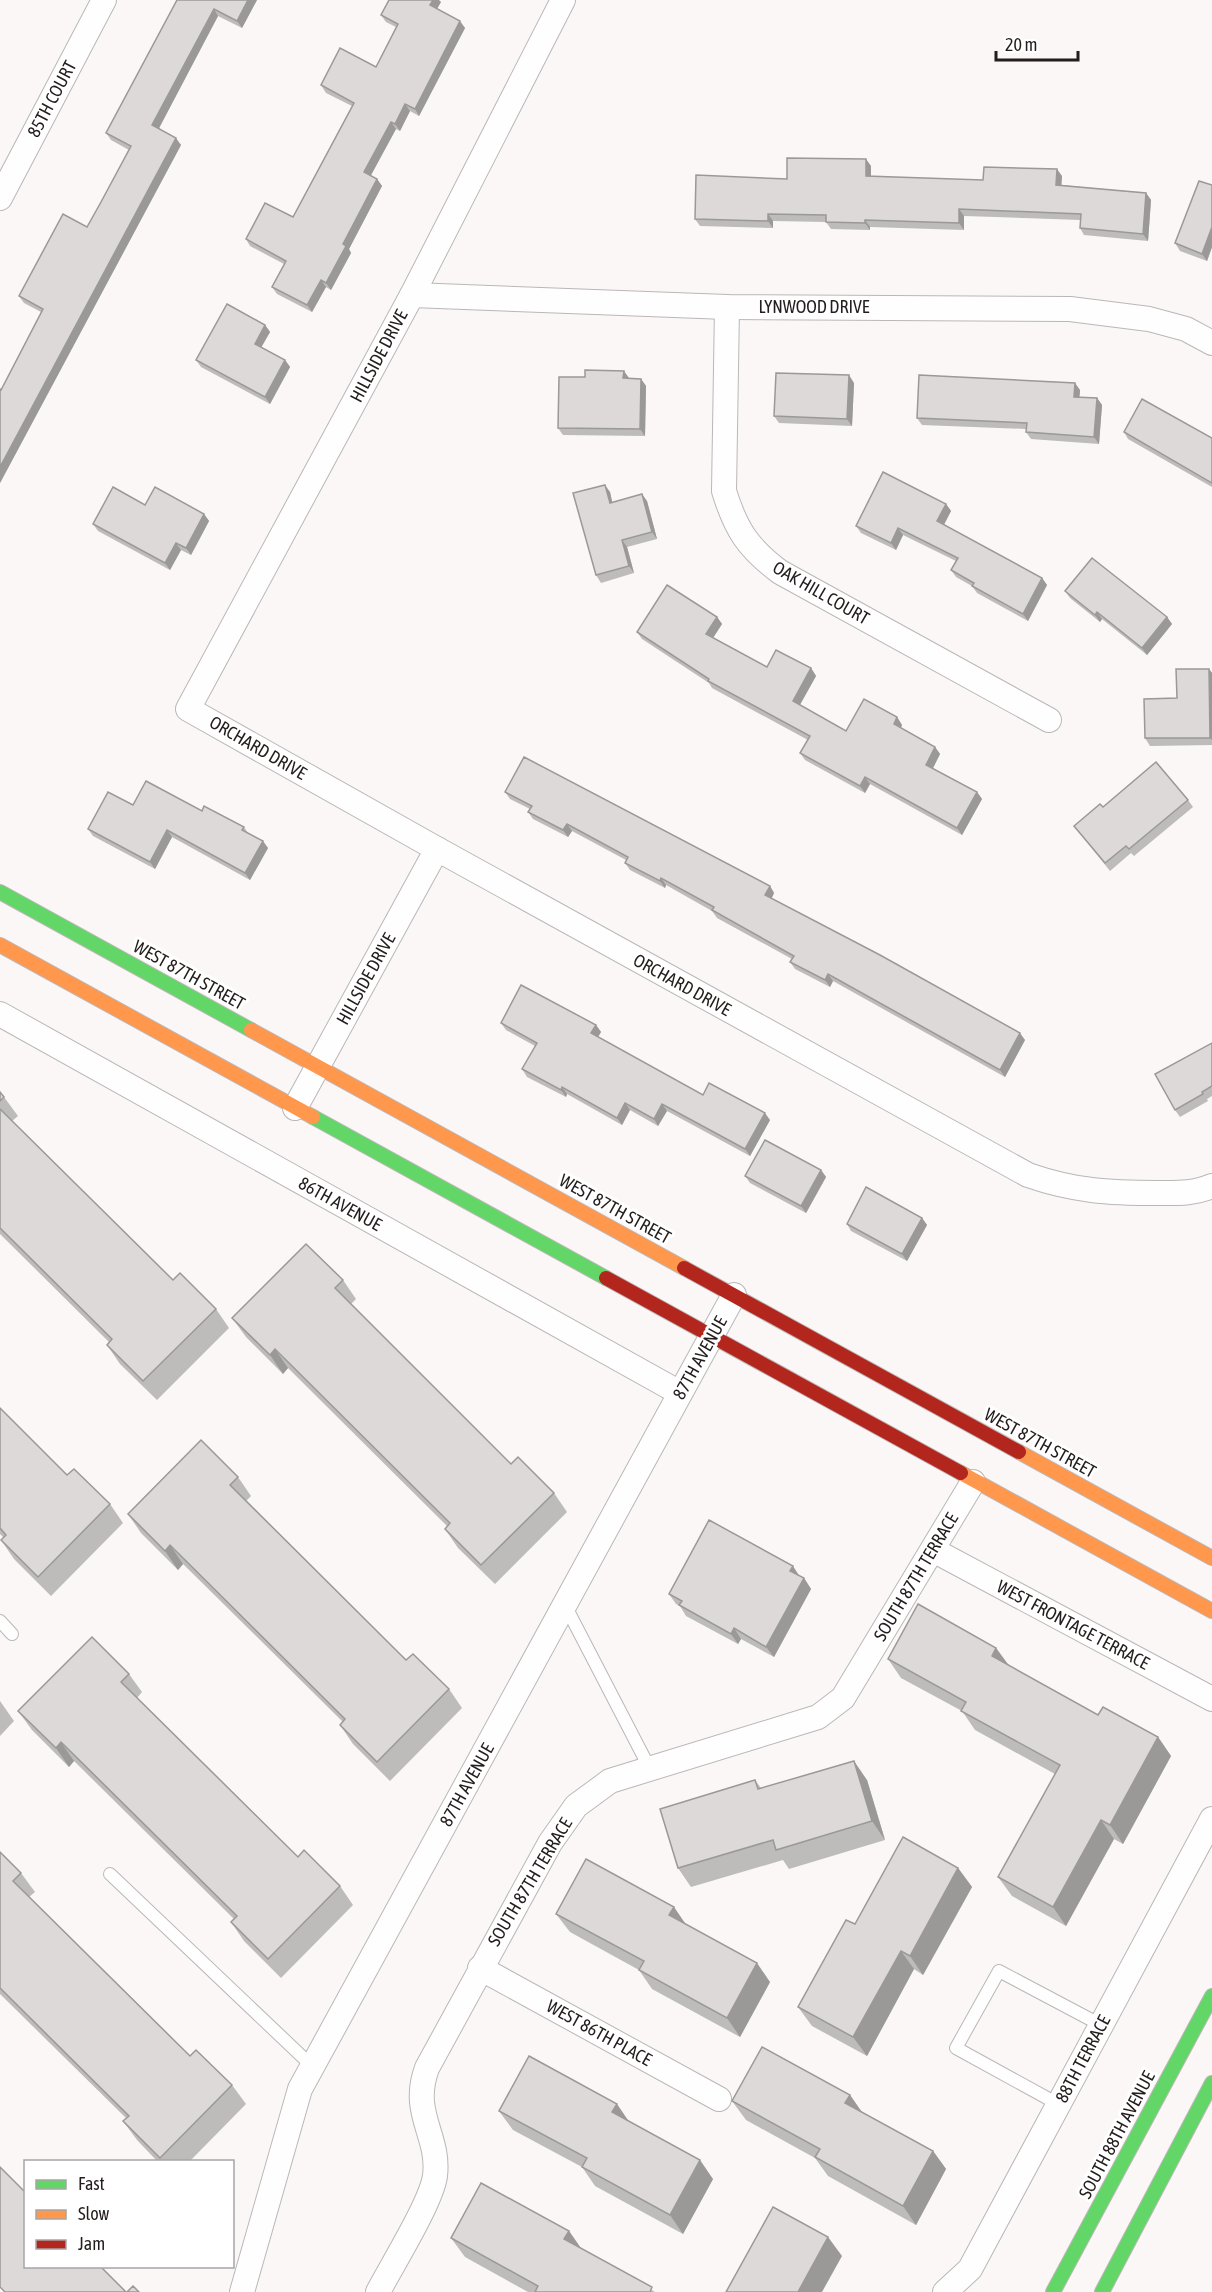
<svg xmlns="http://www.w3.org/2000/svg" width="1212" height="2292" viewBox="0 0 1212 2292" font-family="'Asap Condensed',sans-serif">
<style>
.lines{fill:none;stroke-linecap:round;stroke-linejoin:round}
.lane-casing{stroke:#bcb7b7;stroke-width:14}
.street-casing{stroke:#bcb7b7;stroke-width:26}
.fast-casing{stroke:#bcb7b7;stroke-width:16}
.slow-casing{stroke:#bcb7b7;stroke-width:16}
.jam-casing{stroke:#bcb7b7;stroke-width:16}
.lane{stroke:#fefefe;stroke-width:12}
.street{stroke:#fefefe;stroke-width:24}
.fast{stroke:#63d668;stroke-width:14}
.slow{stroke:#ff974d;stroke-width:14}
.jam{stroke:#b3261e;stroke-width:14}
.wall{fill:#bebbbb}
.shaded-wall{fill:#9b9898}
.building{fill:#ddd9d9;stroke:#9b9898;stroke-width:1.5}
.labels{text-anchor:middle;stroke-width:6;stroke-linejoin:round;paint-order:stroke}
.street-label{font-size:18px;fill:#231d1d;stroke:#fff}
</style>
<rect width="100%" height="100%" fill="#fbf7f7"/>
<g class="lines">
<!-- lane casing -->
<g class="lane-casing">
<g id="lane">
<polyline points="565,1605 649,1767"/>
<polyline points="0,1621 12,1634"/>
<polyline points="110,1874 313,2067"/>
<polyline points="1058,2104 956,2048 999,1971 1101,2025"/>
</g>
</g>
<!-- street casing -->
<g class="street-casing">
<g id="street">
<path d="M563 0 412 295 188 709 437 849 1028 1175C1074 1191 1109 1193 1157 1193 1177 1193 1194 1194 1212 1186"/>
<polyline points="0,198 104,0"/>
<polyline points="412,295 727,307 1070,309 1149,319 1186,329 1212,343"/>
<path d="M727 307 724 491C736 530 748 548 780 572L1049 720"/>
<polyline points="0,1014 680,1393"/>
<polyline points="295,1108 437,849"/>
<polyline points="933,1550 1212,1699"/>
<polyline points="480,1968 719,2099"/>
<polyline points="242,2292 300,2089 734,1295"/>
<path d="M378 2292C392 2265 431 2203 435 2176 440 2135 410 2114 427 2068L550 1843 576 1806 610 1781 818 1717 843 1698 973 1482"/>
<polyline points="945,2292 970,2269 1212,1819"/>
</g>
</g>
<!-- fast casing -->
<g class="fast-casing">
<g id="fast">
<polyline points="0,892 251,1030"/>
<polyline points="313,1117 606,1278"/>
<polyline points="1053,2292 1212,1996"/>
<polyline points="1102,2292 1212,2083"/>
</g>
</g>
<!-- slow casing -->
<g class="slow-casing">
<g id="slow">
<polyline points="0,945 313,1117"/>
<polyline points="251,1030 684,1268"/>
<polyline points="1019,1452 1212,1558"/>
<polyline points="961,1473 1212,1611"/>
</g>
</g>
<!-- jam casing -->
<g class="jam-casing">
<g id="jam">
<polyline points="684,1268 1019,1452"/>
<polyline points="606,1278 961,1473"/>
</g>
</g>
<!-- lane -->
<use href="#lane" class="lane"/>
<!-- street -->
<use href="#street" class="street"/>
<!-- fast -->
<use href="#fast" class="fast"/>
<!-- slow -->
<use href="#slow" class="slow"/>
<!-- jam -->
<use href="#jam" class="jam"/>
</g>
<!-- wall -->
<g class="wall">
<polygon points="177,0 257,0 242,28 218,16 159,128 181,145 0,483 0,389 1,390 41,312 24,303 19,296 87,227 129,150 111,140 106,133"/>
<polygon points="441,2 437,9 465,28 419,116 410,111 400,131 396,129 370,176 377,179 382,186 349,249 351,253 331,290 326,287 312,312 277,294 272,287 284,264 250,246 246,239 293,217 352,106 326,93 321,85 376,67 396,27 386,22 381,15"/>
<polygon points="871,166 871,177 983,180 1062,176 1061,185 1146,193 1151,200 1148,241 1084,235 1080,228 1080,220 964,216 964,230 870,227 870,230 831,229 826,222 773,221 773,228 700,226 695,219 787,179"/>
<polygon points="1212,185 1212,247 1207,261 1180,251 1175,243"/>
<polygon points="265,325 270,332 261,348 285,360 290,367 270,404 201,367 196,360"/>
<polygon points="585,377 641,379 646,386 645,436 563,435 558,428"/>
<polygon points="854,383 852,426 779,423 774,416"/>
<polygon points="1080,390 1079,397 1097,398 1102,405 1099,444 1031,439 1026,432 1026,429 922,425 917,418"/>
<polygon points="1124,432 1212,438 1212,487 1128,439"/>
<polygon points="610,492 612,502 647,501 657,539 627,547 634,573 601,583 596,575"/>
<polygon points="946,504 951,511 944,525 1042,578 1047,585 1028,621 977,593 972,586 956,577 951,570 956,561 903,535 896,550 861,533 856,526"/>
<polygon points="145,505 204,514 209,521 191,555 181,550 170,570 98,531 93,524"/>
<polygon points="1065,591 1167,617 1172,624 1147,655 1102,619 1100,622 1070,598"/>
<polygon points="717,617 722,624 713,638 767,667 811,668 816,676 800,705 846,731 897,717 902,725 901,728 935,747 940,754 933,768 977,792 982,799 962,835 870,784 865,793 805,760 800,753 808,740 712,688 709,683 642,639 637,632"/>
<polygon points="1209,669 1212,673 1212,745 1150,746 1145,738"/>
<polygon points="505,792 770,886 774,893 771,899 1025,1040 1005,1077 833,981 830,987 795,969 790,962 792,959 717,918 712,911 666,885 665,888 630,870 625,863 626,860 572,831 568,837 533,819 528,812 530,809 510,799"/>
<polygon points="1188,800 1193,807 1134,856 1131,853 1110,871 1074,826 1103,807"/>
<polygon points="133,805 202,811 244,827 248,833 268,848 250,880 172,837 155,869 93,836 88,829"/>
<polygon points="501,1023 596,1025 601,1032 598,1037 703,1095 770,1120 750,1156 667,1111 658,1126 630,1110 622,1125 567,1094 566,1097 527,1077 522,1069 535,1046 506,1030"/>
<polygon points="1212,1043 1212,1096 1207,1099 1208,1101 1180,1117 1175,1110"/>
<polygon points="0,1092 4,1097 18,1116 12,1121 173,1280 216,1309 229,1328 157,1400 120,1364 107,1345 109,1342 0,1234"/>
<polygon points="821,1170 826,1177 806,1213 750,1183 745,1176"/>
<polygon points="922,1218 927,1225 907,1261 851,1231 847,1224"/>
<polygon points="343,1280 356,1299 351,1304 511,1464 554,1493 567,1512 495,1584 458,1548 445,1529 447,1526 288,1368 283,1374 246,1337 232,1318"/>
<polygon points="0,1408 67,1475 110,1504 123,1523 51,1596 14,1559 1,1540 4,1538 0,1534"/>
<polygon points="238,1477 251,1496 246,1501 406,1660 449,1689 462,1708 390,1781 353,1744 340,1725 343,1722 183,1564 178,1570 141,1533 128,1514"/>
<polygon points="799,1576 804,1578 811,1589 774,1657 741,1639 738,1644 686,1616 680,1606 676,1604 669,1594"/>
<polygon points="996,1648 1009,1666 1098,1715 1158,1737 1171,1756 1123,1844 1114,1839 1066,1926 1012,1896 998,1877 1055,1774 975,1730 962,1711 901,1678 888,1659"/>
<polygon points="129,1674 142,1692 137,1698 298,1857 340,1886 353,1905 281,1978 244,1941 231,1922 234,1919 74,1761 69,1767 32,1730 18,1711"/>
<polygon points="0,1701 14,1721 0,1736"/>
<polygon points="755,1780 761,1788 867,1780 885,1840 789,1869 783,1860 691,1887 678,1868"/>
<polygon points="0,1852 21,1873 35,1892 29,1897 190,2056 232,2085 246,2104 189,2162 158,2162 137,2140 123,2121 126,2118 0,1994"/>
<polygon points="958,1868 972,1887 923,1975 914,1969 867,2056 812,2026 798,2007 855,1924"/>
<polygon points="556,1914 686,1924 770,1982 740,2037 652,1989 639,1970 570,1932"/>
<polygon points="850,2095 862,2112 933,2151 946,2169 916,2225 828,2176 815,2158 746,2120 732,2101"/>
<polygon points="499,2111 628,2121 713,2179 683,2234 595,2186 582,2167 513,2130"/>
<polygon points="569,2231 581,2248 655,2292 528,2292 465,2257 451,2238"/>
</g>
<!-- shaded-wall -->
<g class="shaded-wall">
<polygon points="248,0 257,0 242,28 237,21"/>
<polygon points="433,0 439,0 441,2 435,12 430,5"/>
<polygon points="214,9 218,16 157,132 152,125"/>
<polygon points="460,21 465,28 419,116 415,109"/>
<polygon points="405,104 410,111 400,131 395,124"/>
<polygon points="391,122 396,129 369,179 364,172"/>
<polygon points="176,138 181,145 0,483 0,467"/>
<polygon points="866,159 871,166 871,184 866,176"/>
<polygon points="1057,169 1062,176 1061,192 1056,185"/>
<polygon points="377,179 382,186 349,249 351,253 331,290 326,283 343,244"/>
<polygon points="1146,193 1151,200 1148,241 1143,234"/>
<polygon points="959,209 964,216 964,230 959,223"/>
<polygon points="768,214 773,221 773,228 768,221"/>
<polygon points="865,220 870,227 870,230 865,223"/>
<polygon points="1212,227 1212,247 1207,261 1202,254"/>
<polygon points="321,280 326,287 312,312 307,305"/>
<polygon points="265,325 270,332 259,351 255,344"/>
<polygon points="285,360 290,367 270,404 265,397"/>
<polygon points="624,371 629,378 623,378"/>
<polygon points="849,375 854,383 852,426 847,419"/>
<polygon points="641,379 646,386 645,436 640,429"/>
<polygon points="1075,383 1080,390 1079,404 1074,397"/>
<polygon points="1097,398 1102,405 1099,444 1094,437"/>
<polygon points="605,485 610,492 614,510 610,503"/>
<polygon points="642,494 647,501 657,539 652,532"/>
<polygon points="946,504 951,511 942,528 937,521"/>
<polygon points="204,514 209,521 191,555 186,548"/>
<polygon points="898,528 903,535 896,550 891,543"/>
<polygon points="622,540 627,547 634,573 629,566"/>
<polygon points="176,543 181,550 170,570 165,563"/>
<polygon points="1042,578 1047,585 1028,621 1023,614"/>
<polygon points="1097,612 1102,619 1100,622 1095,615"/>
<polygon points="717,617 722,624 711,641 706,634"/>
<polygon points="1167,617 1172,624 1147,655 1142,648"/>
<polygon points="811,668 816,676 798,708 793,701"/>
<polygon points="1209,669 1212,673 1212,740 1210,738"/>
<polygon points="897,717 902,725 899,731 894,724"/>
<polygon points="935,747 940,754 931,772 926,765"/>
<polygon points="865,777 870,784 865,793 860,786"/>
<polygon points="977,792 982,799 962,835 957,828"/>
<polygon points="567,824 572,831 568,837 563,830"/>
<polygon points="167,830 172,837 155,869 150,862"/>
<polygon points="263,841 268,848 250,880 245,873"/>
<polygon points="661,878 666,885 665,888 660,881"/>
<polygon points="770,886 774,893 770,902 765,895"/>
<polygon points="828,974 833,981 830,987 825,980"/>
<polygon points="596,1025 601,1032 596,1040 591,1033"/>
<polygon points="1020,1033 1025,1040 1005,1077 1000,1070"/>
<polygon points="562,1087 567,1094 566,1097 561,1090"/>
<polygon points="625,1103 630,1110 622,1125 617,1118"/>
<polygon points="662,1104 667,1111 658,1126 654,1119"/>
<polygon points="765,1113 770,1120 750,1156 745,1149"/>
<polygon points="821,1170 826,1177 806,1213 801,1206"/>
<polygon points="922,1218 927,1225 907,1261 902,1254"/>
<polygon points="275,1349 288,1368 283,1374 270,1355"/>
<polygon points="170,1545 183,1564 178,1570 165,1551"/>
<polygon points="793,1566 800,1577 790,1571"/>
<polygon points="804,1578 811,1589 774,1657 766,1647"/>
<polygon points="734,1628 741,1639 738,1644 731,1634"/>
<polygon points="996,1648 1010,1667 992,1656"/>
<polygon points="1158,1737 1171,1756 1123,1844 1110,1825"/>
<polygon points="61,1742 74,1761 69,1767 56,1748"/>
<polygon points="854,1761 867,1780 885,1840 872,1821"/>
<polygon points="1101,1820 1114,1839 1066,1926 1053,1907"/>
<polygon points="958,1868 972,1887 923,1975 910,1956"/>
<polygon points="674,1907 687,1926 669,1915"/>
<polygon points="901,1951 914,1969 867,2056 853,2037"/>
<polygon points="757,1963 770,1982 740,2037 727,2018"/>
<polygon points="850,2095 863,2114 845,2103"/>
<polygon points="617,2104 630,2123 612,2112"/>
<polygon points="933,2151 946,2169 916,2225 903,2206"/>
<polygon points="700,2160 713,2179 683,2234 670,2215"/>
<polygon points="569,2231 582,2250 564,2239"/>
<polygon points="828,2237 842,2256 822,2292 798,2292"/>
</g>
<!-- building -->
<g class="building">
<polygon points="177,0 248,0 237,21 214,9 152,125 176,138 0,467 0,389 1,390 43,309 19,296 63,214 87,227 101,202 131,146 106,133"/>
<polygon points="389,0 433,0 430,5 460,21 415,109 405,104 395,124 391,122 364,172 377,179 343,244 346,246 326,283 321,280 307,305 272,287 286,261 246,239 265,203 293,217 354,103 321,85 340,48 376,67 398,24 381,15"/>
<polygon points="787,158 866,159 866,176 983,180 984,167 1057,169 1056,185 1146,193 1143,234 1080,228 1081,214 959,209 959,223 865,220 865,223 826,222 826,215 768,214 768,221 695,219 696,175 787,179"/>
<polygon points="1199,181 1212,185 1212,227 1202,254 1175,243"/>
<polygon points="227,304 265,325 255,344 285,360 265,397 196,360"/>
<polygon points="585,370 624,371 623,378 641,379 640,429 558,428 559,377 585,377"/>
<polygon points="776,373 849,375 847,419 774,416"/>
<polygon points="919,375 1075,383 1074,397 1097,398 1094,437 1026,432 1027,423 917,418"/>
<polygon points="1142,399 1212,438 1212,483 1124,432"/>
<polygon points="883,472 946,504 937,521 1042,578 1023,614 972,586 974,583 951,570 958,558 898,528 891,543 856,526"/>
<polygon points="605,485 610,503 642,494 652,532 622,540 629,566 596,575 573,493"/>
<polygon points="113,487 145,505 155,487 204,514 186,548 176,543 165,563 93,524"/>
<polygon points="1092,558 1167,617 1142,648 1097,612 1095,615 1065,591"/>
<polygon points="667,585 717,617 706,634 767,667 776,650 811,668 793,701 846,731 864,699 897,717 894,724 935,747 926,765 977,792 957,828 865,777 860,786 800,753 810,736 708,681 709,679 637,632"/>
<polygon points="1176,669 1209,669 1210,738 1145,738 1144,699 1177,698"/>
<polygon points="524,757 770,886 765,895 880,955 1020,1033 1000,1070 828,974 825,980 790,962 794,956 712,910 714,907 661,878 660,881 625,863 628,857 567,824 563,830 528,812 532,806 505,792"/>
<polygon points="1156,762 1188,800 1129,849 1126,846 1105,863 1074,826 1100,804 1103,807"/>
<polygon points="146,781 202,811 204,806 244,827 242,830 263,841 245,873 167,830 150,862 88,829 108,792 133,805"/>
<polygon points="521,985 596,1025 591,1033 703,1095 709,1083 765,1113 745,1149 662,1104 654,1119 625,1103 617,1118 562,1087 561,1090 522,1069 537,1043 501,1023"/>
<polygon points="1212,1043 1212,1086 1202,1092 1203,1094 1175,1110 1155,1074"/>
<polygon points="0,1092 4,1097 0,1101"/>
<polygon points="0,1109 173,1280 180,1273 216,1309 143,1381 107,1345 112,1339 0,1228"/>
<polygon points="765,1140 821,1170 801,1206 745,1176"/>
<polygon points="866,1187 922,1218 902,1254 847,1224"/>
<polygon points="306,1244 343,1280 335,1288 511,1464 518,1457 554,1493 481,1565 445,1529 450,1523 275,1349 270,1355 232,1318"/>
<polygon points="0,1408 67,1475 74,1469 110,1504 38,1577 1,1540 6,1535 0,1528"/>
<polygon points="201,1440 238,1477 230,1485 406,1660 413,1654 449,1689 377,1762 340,1725 345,1719 170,1545 165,1551 128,1514"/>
<polygon points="709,1520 793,1566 790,1571 804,1578 766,1647 734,1628 731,1634 679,1605 682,1601 669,1594"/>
<polygon points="918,1604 996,1648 992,1656 1098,1715 1103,1707 1158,1737 1110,1825 1101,1820 1053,1907 998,1877 1060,1765 961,1711 966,1702 888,1659"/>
<polygon points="92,1637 129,1674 121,1682 298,1857 304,1850 340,1886 268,1959 231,1922 237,1916 61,1742 56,1748 18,1711"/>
<polygon points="854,1761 872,1821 776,1850 773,1840 678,1868 660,1809 755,1780 758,1789"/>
<polygon points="903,1837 958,1868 910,1956 901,1951 853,2037 798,2007 846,1920 855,1924"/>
<polygon points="0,1852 21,1873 13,1881 190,2056 196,2050 232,2085 160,2158 123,2121 129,2116 0,1988"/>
<polygon points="586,1859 674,1907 669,1915 757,1963 727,2018 639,1970 644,1961 556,1914"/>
<polygon points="762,2047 850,2095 845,2103 933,2151 903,2206 815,2157 820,2149 732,2101"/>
<polygon points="529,2056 617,2104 612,2112 700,2160 670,2215 582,2167 587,2158 499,2111"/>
<polygon points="0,2167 26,2193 26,2266 100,2266 126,2292 5,2292 0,2287"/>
<polygon points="481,2183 569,2231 564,2239 652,2287 650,2292 535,2292 538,2286 451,2238"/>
<polygon points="773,2207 828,2237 798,2292 726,2292"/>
<polygon points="133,2286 139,2292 127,2292"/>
</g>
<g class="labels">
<!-- street labels -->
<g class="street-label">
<text transform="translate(52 99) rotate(-62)" y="6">85TH COURT</text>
<text x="814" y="313">LYNWOOD DRIVE</text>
<text transform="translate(379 356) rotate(-62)" y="6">HILLSIDE DRIVE</text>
<text transform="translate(821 593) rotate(30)" y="6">OAK HILL COURT</text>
<text transform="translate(258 748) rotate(30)" y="6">ORCHARD DRIVE</text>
<text transform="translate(189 975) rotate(29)" y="6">WEST 87TH STREET</text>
<text transform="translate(366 979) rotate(-61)" y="6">HILLSIDE DRIVE</text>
<text transform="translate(682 985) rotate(29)" y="6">ORCHARD DRIVE</text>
<text transform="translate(340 1204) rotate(29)" y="6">86TH AVENUE</text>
<text transform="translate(615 1209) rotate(29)" y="6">WEST 87TH STREET</text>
<text transform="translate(700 1358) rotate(-61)" y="6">87TH AVENUE</text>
<text transform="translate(1040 1443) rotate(29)" y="6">WEST 87TH STREET</text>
<text transform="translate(916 1577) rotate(-59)" y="6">SOUTH 87TH TERRACE</text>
<text transform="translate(1073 1625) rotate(28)" y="6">WEST FRONTAGE TERRACE</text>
<text transform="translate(467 1785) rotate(-61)" y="6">87TH AVENUE</text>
<text transform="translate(530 1882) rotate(-59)" y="6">SOUTH 87TH TERRACE</text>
<text transform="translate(599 2033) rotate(29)" y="6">WEST 86TH PLACE</text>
<text transform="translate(1083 2059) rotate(-62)" y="6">88TH TERRACE</text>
<text transform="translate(1117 2135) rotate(-62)" y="6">SOUTH 88TH AVENUE</text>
</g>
</g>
<!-- legend -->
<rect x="24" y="2160" width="210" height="108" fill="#ffffff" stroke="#a7a5a5" stroke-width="1.5"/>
<rect x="36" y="2180" width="30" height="9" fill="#63d668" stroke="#a7a5a5" stroke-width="1.5"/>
<text x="78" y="2190" font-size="18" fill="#231d1d">Fast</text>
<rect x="36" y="2210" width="30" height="9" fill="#ff974d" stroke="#a7a5a5" stroke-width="1.5"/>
<text x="78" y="2220" font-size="18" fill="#231d1d">Slow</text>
<rect x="36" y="2240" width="30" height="9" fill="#b3261e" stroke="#a7a5a5" stroke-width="1.5"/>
<text x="78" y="2250" font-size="18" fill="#231d1d">Jam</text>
<!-- scale -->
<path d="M996 51v9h82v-9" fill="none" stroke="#231d1d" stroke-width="3"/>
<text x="1005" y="51" font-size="18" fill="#231d1d" stroke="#ffffff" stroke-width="4.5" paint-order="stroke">20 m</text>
</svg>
